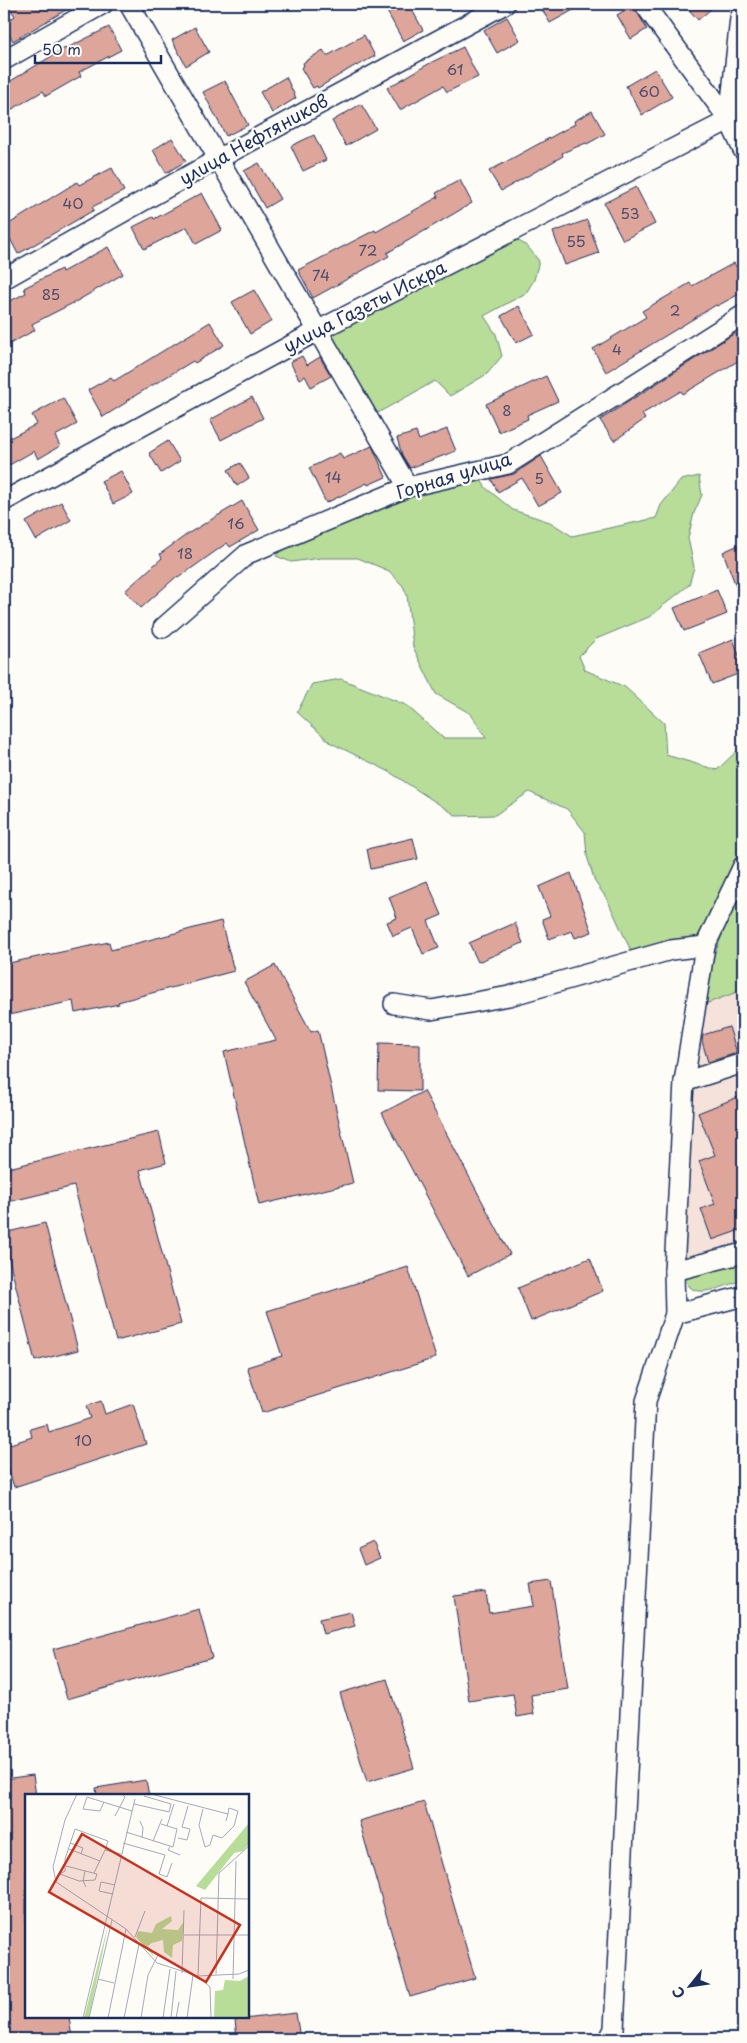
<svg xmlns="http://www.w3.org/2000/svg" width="747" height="2043" viewBox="0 0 747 2043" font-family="'Playpen Sans',sans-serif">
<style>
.built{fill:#f4e2db}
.green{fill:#b7dd99;stroke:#69867c}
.building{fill:#dea59a;stroke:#1b2f5e}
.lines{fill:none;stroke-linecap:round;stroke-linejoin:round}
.minor-casing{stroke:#1b2f5e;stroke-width:22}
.minor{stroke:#fdfcf7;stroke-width:19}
.labels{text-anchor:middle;stroke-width:4.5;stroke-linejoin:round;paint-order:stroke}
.number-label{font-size:15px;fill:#4c4c6d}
.street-label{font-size:18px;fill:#1b2f5e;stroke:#fdfcf7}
.inset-road{fill:none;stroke:#a3aaba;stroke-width:1}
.view{fill:#c8321e;fill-opacity:0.15;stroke:#c8321e;stroke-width:2.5}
.inset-edge{fill:none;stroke:#1b2f5e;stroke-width:2.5}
</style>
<rect width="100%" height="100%" fill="#fdfcf7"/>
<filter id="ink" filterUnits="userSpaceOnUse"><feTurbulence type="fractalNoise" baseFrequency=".02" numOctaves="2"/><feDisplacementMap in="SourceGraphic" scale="10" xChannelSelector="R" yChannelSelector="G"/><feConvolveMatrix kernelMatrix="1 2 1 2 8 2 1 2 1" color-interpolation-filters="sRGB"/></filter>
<g filter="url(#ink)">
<!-- built -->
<polygon class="built" points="737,992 743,1009 743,1248 679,1267 687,1085 700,1006"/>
<!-- green -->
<g class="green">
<polygon points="516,239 528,247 539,261 534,280 526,293 484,316 496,334 502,356 487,374 450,396 435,381 374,415 327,337 390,301"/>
<polygon points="477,474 486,488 513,510 550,522 572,536 656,518 661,505 681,480 699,476 702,495 694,513 688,538 694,567 689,585 649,617 596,639 579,656 585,670 625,687 664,723 666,755 717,770 743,745 743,843 699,936 631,951 607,899 595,882 587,856 585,832 567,809 529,792 495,815 457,816 388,771 331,743 297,712 312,684 341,679 406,705 443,738 486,738 471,714 436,694 413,647 407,595 403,586 389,571 358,558 321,558 291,562 276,556 286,543 387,502"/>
<polygon points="743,881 743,977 737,992 700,1006 710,966"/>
<path d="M743 1255V1280C725 1285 688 1305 685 1275Z"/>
</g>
<!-- building -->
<g class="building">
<polygon points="7,4 76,4 13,41 4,24 15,16"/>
<polygon points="383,4 409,4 423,30 403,41"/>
<polygon points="539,4 584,4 550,23"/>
<polygon points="684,4 717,4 698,20"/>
<polygon points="633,5 647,29 631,39 617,15"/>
<polygon points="507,17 520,40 497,53 484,30"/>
<polygon points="109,27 121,50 79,72 81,76 46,96 43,91 4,114 4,85 65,48 65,49"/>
<polygon points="195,27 209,52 186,66 172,40"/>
<polygon points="364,35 375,56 357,66 356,65 318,88 317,86 313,88 301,68 304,66 303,63 323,50 327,56"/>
<polygon points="463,47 478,77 447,92 443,86 400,110 387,88 432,62"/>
<polygon points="655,69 672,97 642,115 626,86"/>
<polygon points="286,77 296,98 272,113 260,92"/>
<polygon points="225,81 248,125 226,136 203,92"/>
<polygon points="361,104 376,129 346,146 332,121"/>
<polygon points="592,111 605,134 587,144 586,143 562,153 563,156 501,191 489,171 575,124 574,121"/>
<polygon points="314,135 326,160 303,171 291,146"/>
<polygon points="172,138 186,161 166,173 153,150"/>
<polygon points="259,163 280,199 265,208 244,171"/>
<polygon points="112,168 124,191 92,207 94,210 18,254 4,227 77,182 79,185"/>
<polygon points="460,180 472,203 387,253 389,256 313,298 298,270 375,230 376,232 438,197 436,193"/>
<polygon points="636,187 655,224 623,240 604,203"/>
<polygon points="202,193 222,230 196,244 187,227 144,249 133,227 153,217 154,219"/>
<polygon points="587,220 599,253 565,265 553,232"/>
<polygon points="108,247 123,274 77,301 32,324 35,330 4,347 4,304 26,293 24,288 61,269 62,272"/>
<polygon points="734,263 743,278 743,292 717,306 716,305 606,372 593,349 646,317 642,311 690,283 692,286"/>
<polygon points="254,290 272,321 250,334 232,302"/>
<polygon points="519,306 534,334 516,343 501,316"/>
<polygon points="210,322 224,345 195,363 193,361 126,401 127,402 103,417 88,390 111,377 114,381"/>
<polygon points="735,333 743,346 743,358 683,394 681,391 642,414 645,419 614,441 600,420"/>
<polygon points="302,356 307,365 320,357 331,376 311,387 305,376 299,379 290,362"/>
<polygon points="546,376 558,401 527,415 528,419 499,432 486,404"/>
<polygon points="252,397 263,418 221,440 210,420"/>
<polygon points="63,398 77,424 55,436 60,446 38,459 34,451 4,468 4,441 37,424 32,415"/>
<polygon points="447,429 456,451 410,468 402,455 397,438 416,432 419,440"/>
<polygon points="168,441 180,461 161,473 149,453"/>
<polygon points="372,446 386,477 368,485 367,483 326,503 309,468 340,453 343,459"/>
<polygon points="541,456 562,493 538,506 522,478 498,492 491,479 514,474"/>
<polygon points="240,463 249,478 237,486 228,470"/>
<polygon points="121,471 133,494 113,504 101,481"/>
<polygon points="242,501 259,530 230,547 227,543 178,578 176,577 141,608 125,591 162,558 160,554 189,533"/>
<polygon points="61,502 71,520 36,540 26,522"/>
<polygon points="743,543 743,602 742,602 723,552"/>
<polygon points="717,590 727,614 684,631 674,608"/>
<polygon points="733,639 743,666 743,672 712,684 699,653"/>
<polygon points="413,838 418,859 371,869 367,849"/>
<polygon points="571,873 592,932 575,938 572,931 549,939 542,919 550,916 539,887"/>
<polygon points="427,881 442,915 428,921 439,948 423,954 412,928 393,936 387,922 397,918 389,897"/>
<polygon points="221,921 234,971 118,1002 119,1004 75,1013 73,1001 4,1016 4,964 109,942 111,950"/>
<polygon points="515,923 523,943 478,962 469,943"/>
<polygon points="275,965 311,1032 318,1030 353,1183 259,1205 224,1052 276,1040 244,982"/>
<polygon points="729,1027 737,1053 708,1062 702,1041 703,1035"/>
<polygon points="379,1043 420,1044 420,1091 378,1090"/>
<polygon points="424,1091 510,1254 468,1276 382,1113"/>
<polygon points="743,1095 743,1229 712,1240 701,1209 715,1204 699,1161 715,1155 698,1113"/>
<polygon points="159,1132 166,1163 140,1170 181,1324 116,1341 74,1186 4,1203 4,1169"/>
<polygon points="45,1223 78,1350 35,1361 4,1240 4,1233"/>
<polygon points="590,1258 603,1291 531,1321 518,1288"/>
<polygon points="408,1267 436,1358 262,1413 247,1367 282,1356 267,1311"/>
<polygon points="101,1401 105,1414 133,1404 146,1444 14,1487 4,1455 4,1446 32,1437 30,1429 47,1424 49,1432 90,1418 86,1406"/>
<polygon points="373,1542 380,1558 364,1565 358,1549"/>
<polygon points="551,1581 568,1689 531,1695 534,1714 517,1717 513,1694 469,1701 454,1596 486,1592 489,1613 534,1606 530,1584"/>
<polygon points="199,1609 212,1658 67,1699 53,1649"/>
<polygon points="351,1612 355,1626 323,1634 319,1619"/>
<polygon points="387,1679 414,1768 367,1782 340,1693"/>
<polygon points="33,1775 36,1796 26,1796 26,2017 69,2017 72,2039 9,2039 4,2002 4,1779"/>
<polygon points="146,1780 149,1796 97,1796 96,1788"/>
<polygon points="424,1802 475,1978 410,1997 359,1821"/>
<polygon points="296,2013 300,2039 237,2039 235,2020"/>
</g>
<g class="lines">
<!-- minor casing -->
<g class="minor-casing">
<g id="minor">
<polyline points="129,4 408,487"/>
<polyline points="644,4 729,120 743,150"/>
<polyline points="4,60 103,4"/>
<polyline points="729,120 740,18 743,10"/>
<polyline points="4,279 218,159 505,4"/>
<polyline points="4,501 317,331 729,120"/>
<polyline points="163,628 247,554 408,487 508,464 743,315"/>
<polyline points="394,1004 431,1010 509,996 671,950 705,946"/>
<polyline points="684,1082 743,1063"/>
<polyline points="674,1271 743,1253"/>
<polyline points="675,1314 743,1296"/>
<polyline points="609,2039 614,2029 646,1401 675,1314 674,1271 684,1082 705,946 743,866"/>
</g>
</g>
<!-- minor -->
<use href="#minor" class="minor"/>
</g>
</g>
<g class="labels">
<!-- number labels -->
<g class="number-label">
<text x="455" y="75">61</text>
<text x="649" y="97">60</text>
<text x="73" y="209">40</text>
<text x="630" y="219">53</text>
<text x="576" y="247">55</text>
<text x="368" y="256">72</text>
<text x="321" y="281">74</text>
<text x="51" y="300">85</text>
<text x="675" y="316">2</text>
<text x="617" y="355">4</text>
<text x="507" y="416">8</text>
<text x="333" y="483">14</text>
<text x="539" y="484">5</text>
<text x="236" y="529">16</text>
<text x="185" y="559">18</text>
<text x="83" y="1446">10</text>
</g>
<!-- street labels -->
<g class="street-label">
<text transform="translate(254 140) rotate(-29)" y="6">улица Нефтяников</text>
<text transform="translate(365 307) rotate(-27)" y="6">улица Газеты Искра</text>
<text transform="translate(454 476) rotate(-17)" y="6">Горная улица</text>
</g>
</g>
<!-- overview -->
<g transform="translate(25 1794)">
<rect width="224" height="224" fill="#fdfcf7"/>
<path d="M224 29V50L218 57 209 59 180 96 171 92ZM146 122 147 127 137 135 153 136 159 127 157 147 148 151 147 164 139 158 138 146 127 149 123 152 130 164 111 143 113 137 127 139 131 130ZM84 127 64 224H59ZM224 182V224H189L190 197 198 196 200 186 215 187Z" fill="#b7dd99"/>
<path class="inset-road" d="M52 0 40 26 28 73 31 88 101 135 132 169 173 182 214 180 224 176M126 0 203 20 201 27M79 8 75 17 58 15 62 3 107 17M109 10 144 18 146 10 119 2M178 15 174 31 180 53 185 51 188 41 197 44 209 32 213 17 204 14 203 20M90 22 100 3 97 0M115 27 118 34 117 44M142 32 149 10M101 38 148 53 152 35 136 30M153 44 162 46 165 35 157 33 163 12M128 47 137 25M45 49 58 54 56 60M98 49 140 61 134 80 142 83 147 69M145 53 143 56 155 61M44 55 75 67M41 72 72 80 70 86 54 87 35 80 40 77V65L50 35 83 47 80 56 96 60M60 77 58 87 61 93M69 79 80 56M88 100 74 97 76 88 90 91M159 141H224M110 143 120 117M157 179 159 116M191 180 194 79 224 52M173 182 176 104 224 105M174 183 185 193 186 224M73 185 89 189M208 185 211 67M58 224 110 5M64 224 87 126M83 224 101 135M99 224 114 150M116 224 123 181 133 161M138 224 145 175M146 224 151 177M151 224 154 208M162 224 168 181"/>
<path class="view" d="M57 40 215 131 181 188 24 98Z"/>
<rect width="224" height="224" class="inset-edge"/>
</g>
<!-- margin -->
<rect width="747" height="2043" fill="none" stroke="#fdfcf7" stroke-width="20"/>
<rect x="10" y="10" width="727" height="2023" fill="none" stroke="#1b2f5e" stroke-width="2" filter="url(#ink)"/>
<!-- north arrow -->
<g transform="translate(690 1986) rotate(240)" stroke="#fdfcf7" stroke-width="4" paint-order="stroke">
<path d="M0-4L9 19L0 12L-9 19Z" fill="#1b2f5e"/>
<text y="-8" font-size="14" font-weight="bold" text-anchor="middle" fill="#1b2f5e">С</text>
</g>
<!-- scale -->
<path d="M35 55v8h126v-8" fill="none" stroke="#1b2f5e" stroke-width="2.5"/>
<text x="42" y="55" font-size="15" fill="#1b2f5e" stroke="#fdfcf7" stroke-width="4" paint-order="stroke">50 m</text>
</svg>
